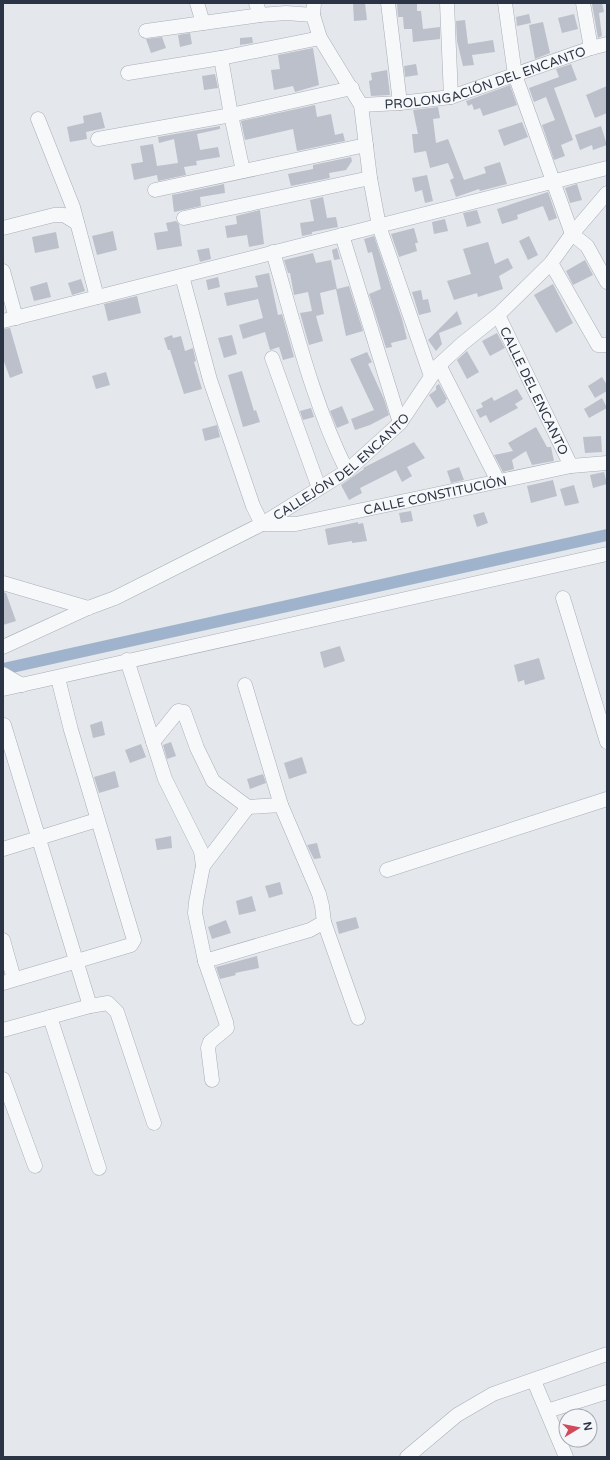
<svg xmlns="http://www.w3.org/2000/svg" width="610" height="1460" viewBox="0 0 610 1460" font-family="'Varela Round',sans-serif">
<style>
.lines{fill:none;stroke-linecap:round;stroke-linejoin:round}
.canal{stroke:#9fb4cc;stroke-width:12}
.building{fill:#bbc0ca}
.minor-casing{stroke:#a9aeb7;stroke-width:15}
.minor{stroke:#f7f8fa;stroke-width:14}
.labels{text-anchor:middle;stroke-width:3;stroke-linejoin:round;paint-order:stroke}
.street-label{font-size:13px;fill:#2b3445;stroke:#f4f6f9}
</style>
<rect width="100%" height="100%" fill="#e4e7ec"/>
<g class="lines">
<!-- canal -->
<polyline class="canal" points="3,669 607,535"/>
</g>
<!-- building -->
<g class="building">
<polygon points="353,3 365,3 367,20 354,21"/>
<polygon points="397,3 417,3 417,11 421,11 423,29 440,27 440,39 413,42 412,29 404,29 403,17 398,17"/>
<polygon points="602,3 604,12 599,13 602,36 598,38 592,4"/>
<polygon points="529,14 531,23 517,26 516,17"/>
<polygon points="574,14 578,29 562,33 558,18"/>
<polygon points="465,20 468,44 493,40 495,52 472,55 474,65 463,66 457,41 456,21"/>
<polygon points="543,22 550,53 535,59 529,25"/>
<polygon points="190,33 192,44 180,47 178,35"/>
<polygon points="162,37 166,48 151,53 146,39"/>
<polygon points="252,37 253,43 240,45 240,38"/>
<polygon points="313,48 319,85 295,92 293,86 274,90 271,70 280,69 278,55"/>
<polygon points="416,64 418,75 405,77 404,66"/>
<polygon points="571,64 577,80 554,88 573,140 561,145 565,156 554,160 542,125 555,120 546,97 534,102 529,88 559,77 556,69"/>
<polygon points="387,70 390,95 371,96 369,81 372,80 371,73"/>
<polygon points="215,74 218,88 204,90 202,76"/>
<polygon points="510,85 517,105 483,116 480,108 474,110 472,104 468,106 466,101"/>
<polygon points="607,86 607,113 595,118 586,95"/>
<polygon points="315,105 317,117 331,114 335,135 343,133 345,141 297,151 293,129 245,140 241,121"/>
<polygon points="438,107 440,118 433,119 436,143 448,139 464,180 486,173 484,167 500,162 507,184 480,191 479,189 456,197 450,180 454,178 448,163 430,168 426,151 414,153 412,134 418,134 413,110"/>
<polygon points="101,112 105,128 86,132 87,139 70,142 67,127 84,123 83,116"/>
<polygon points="522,122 528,137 504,146 498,130"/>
<polygon points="220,126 220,129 197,134 200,150 218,147 220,157 196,161 197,165 184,167 186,175 158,181 157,175 134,180 131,164 143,162 140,146 153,144 157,166 178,163 174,139 159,143 158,137"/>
<polygon points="601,126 607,145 593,150 592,145 580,150 575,135"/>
<polygon points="351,157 352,161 346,170 329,173 330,178 291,186 288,174 313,169 313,165"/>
<polygon points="427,175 433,201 425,203 422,190 415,192 412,178"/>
<polygon points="224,184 225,193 200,197 201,206 174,212 172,195"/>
<polygon points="577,184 582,200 570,203 565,188"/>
<polygon points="548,192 557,218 549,221 543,206 517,215 518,219 502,224 497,209"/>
<polygon points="323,197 327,218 336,217 338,227 312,232 312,234 302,236 300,223 314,221 310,200"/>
<polygon points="260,210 264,244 249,247 247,235 227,238 225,226 237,224 236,216"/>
<polygon points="477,210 481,223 467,227 463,213"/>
<polygon points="445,219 448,231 434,234 432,222"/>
<polygon points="176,221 179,224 182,246 157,250 154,233 168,231 166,223"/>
<polygon points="414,228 418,243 415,243 417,251 399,257 391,234"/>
<polygon points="113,231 117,250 97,255 92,236"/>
<polygon points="56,232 59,248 35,253 32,237"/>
<polygon points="374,236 402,319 407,339 391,343 392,347 386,348 369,294 381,289 372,252 368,253 364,239"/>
<polygon points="529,236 538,255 528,260 519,241"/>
<polygon points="488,242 495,264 508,258 513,268 499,276 503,289 478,297 477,293 454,300 447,281 471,274 463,249"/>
<polygon points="209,248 211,259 200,262 197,250"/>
<polygon points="337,248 340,259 334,260 332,250"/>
<polygon points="313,253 316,263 331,260 337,289 349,286 363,331 346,336 336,289 320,293 324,314 316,316 323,341 309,345 300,313 312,311 308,292 294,295 290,273 288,273 284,260"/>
<polygon points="585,260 593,275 573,285 566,271"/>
<polygon points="269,273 278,315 282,314 294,357 283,360 279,347 270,350 265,332 243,339 239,325 263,318 258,299 227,306 224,293 258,287 255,276"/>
<polygon points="218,277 220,287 208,290 206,280"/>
<polygon points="81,279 85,291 72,295 68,283"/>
<polygon points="47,282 51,297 34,301 30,287"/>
<polygon points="553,284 573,323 556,333 534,295"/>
<polygon points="421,290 423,300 428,299 431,312 419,315 412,292"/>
<polygon points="137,296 141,313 108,321 104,304"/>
<polygon points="457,311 462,324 439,333 442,344 436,351 428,340"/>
<polygon points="10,328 23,373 10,378 3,359 3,329"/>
<polygon points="497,333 505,348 490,356 482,341"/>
<polygon points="172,335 173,338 181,336 185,351 193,348 196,361 194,362 202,389 184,394 170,350 168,350 164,338"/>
<polygon points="232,335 237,354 224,358 218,338"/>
<polygon points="467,351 479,372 467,379 457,360"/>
<polygon points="367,352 372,362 368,364 384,399 389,415 370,425 355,430 351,419 374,410 350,359"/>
<polygon points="242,371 254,411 256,410 260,422 243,427 228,375"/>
<polygon points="106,372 110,385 96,389 92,376"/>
<polygon points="602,377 607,385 607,391 595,398 588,386"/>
<polygon points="439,384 447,399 445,401 446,402 437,408 429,395 436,390 436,386"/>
<polygon points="517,389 523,399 515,404 518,408 490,423 486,415 480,418 476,410 483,407 481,403 492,397 494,401"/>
<polygon points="602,398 607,408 589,418 584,409"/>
<polygon points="342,406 349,423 337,428 330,411"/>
<polygon points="311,408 314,417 303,420 300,411"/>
<polygon points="217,425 220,437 205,441 202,429"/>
<polygon points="536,427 547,447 551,447 554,461 532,465 526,451 512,460 514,469 503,472 494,455 513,451 508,443"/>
<polygon points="601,436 602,452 585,453 583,437"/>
<polygon points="414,442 425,458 407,467 412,476 402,482 396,470 360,488 362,493 349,500 341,485 364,469 363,468"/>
<polygon points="459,467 464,480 451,483 447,471"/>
<polygon points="604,472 607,484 593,488 590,475"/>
<polygon points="553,480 557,496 531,503 527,486"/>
<polygon points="574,485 579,503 565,506 560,489"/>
<polygon points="411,511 413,521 401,523 399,513"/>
<polygon points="484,512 488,523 477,527 473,515"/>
<polygon points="358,522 358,524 363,523 367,541 352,543 352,541 328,545 325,529"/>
<polygon points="3,592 6,593 16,621 3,625"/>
<polygon points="340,646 345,661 324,668 320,652"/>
<polygon points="539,658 545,679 525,685 524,680 518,682 514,665"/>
<polygon points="102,721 105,735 93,738 90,725"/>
<polygon points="171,742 176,756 167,759 163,745"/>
<polygon points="141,744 146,757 130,763 125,750"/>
<polygon points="302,757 307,773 289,779 284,763"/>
<polygon points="115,771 119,787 99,793 94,777"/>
<polygon points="263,774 266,783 250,789 247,779"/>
<polygon points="171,836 172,848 157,850 155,839"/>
<polygon points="317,843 321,858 314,859 307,845"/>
<polygon points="280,882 283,894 269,898 265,886"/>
<polygon points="252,896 256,911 239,915 236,901"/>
<polygon points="356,917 359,928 339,934 336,922"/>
<polygon points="226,920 231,933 212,939 208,927"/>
<polygon points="257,956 259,968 235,973 236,975 220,979 216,967"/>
</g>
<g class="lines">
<!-- minor casing -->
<g class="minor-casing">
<g id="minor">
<polyline points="197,3 203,23"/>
<polyline points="256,3 260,15 286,13 313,15 320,38 361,105 370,178 379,226 431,376"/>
<polyline points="388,3 400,103"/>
<polyline points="447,3 451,97"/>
<polyline points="505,3 515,75 572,234 587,246 607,282"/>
<polyline points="583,3 591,48"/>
<polyline points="313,15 314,3"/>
<polyline points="146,31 260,15"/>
<polyline points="221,58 231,115 243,171"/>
<polyline points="128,73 221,58 320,38"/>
<path id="s1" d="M361 105 400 103 451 97 591 48 607 44"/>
<polyline points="38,119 73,207 97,297"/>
<polyline points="98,139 231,115 352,88"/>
<polyline points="155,190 366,145"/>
<polyline points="184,218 370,178"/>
<polyline points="3,228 54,215 64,215 77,223"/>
<polyline points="342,235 400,423"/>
<path d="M273 252C294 323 313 404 347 471"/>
<polyline points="551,263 598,345 607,345"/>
<polyline points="3,271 16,318"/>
<path id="s2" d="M182 276 210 380 253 506 262 524H296L571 466 607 463"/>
<path id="s3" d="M498 315 571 466"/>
<polyline points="3,321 607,168"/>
<polyline points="272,358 319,488"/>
<polyline points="439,365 498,481"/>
<polyline points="3,583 88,608"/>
<polyline points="563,598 607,742"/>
<path id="s4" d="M3 647 88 608 115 598 262 524 347 471 400 423 439 365 463 343 498 315 551 263 572 234 607 193"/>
<polyline points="127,660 165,779 201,851 203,866 196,902 195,913 205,961 310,930 324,922 322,906 319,894 281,805 245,685"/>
<polyline points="3,674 22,685"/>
<polyline points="3,689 607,554"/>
<polyline points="4,725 90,1006"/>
<polyline points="153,742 178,711 184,712 197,748 213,781 248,807 281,805"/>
<polyline points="3,849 97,820"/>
<polyline points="203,866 248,807"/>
<polyline points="387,870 607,799"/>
<polyline points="324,922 358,1018"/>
<polyline points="3,940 14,979"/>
<polyline points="205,961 226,1022 227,1028 210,1042 208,1048 212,1080"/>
<polyline points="3,983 131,945 134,940 71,730 58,678"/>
<polyline points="50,1017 99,1168"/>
<polyline points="3,1030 90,1006 108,1003 117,1012 154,1123"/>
<polyline points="3,1079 35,1166"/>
<polyline points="534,1381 566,1457"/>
<polyline points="547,1411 607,1392"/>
<polyline points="407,1457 457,1415 493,1394 607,1354"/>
</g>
</g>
<!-- minor -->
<use href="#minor" class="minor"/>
</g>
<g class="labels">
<!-- street labels -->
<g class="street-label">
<text dy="5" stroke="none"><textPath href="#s1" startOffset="128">PROLONGACIÓN DEL ENCANTO</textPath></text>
<text dy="5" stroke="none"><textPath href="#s3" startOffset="84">CALLE DEL ENCANTO</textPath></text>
<text dy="5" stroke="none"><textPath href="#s4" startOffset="385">CALLEJÓN DEL ENCANTO</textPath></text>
<text dy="5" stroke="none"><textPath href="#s2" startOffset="437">CALLE CONSTITUCIÓN</textPath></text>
</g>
</g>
<!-- border -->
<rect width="610" height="1460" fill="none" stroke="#2b3445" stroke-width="8"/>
<!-- north arrow -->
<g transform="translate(578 1428) rotate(80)"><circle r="19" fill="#f4f6f9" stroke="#a4a8b1"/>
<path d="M0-3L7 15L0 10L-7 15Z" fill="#d1495b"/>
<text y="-6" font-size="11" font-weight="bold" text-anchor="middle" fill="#2b3445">N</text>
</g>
</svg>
